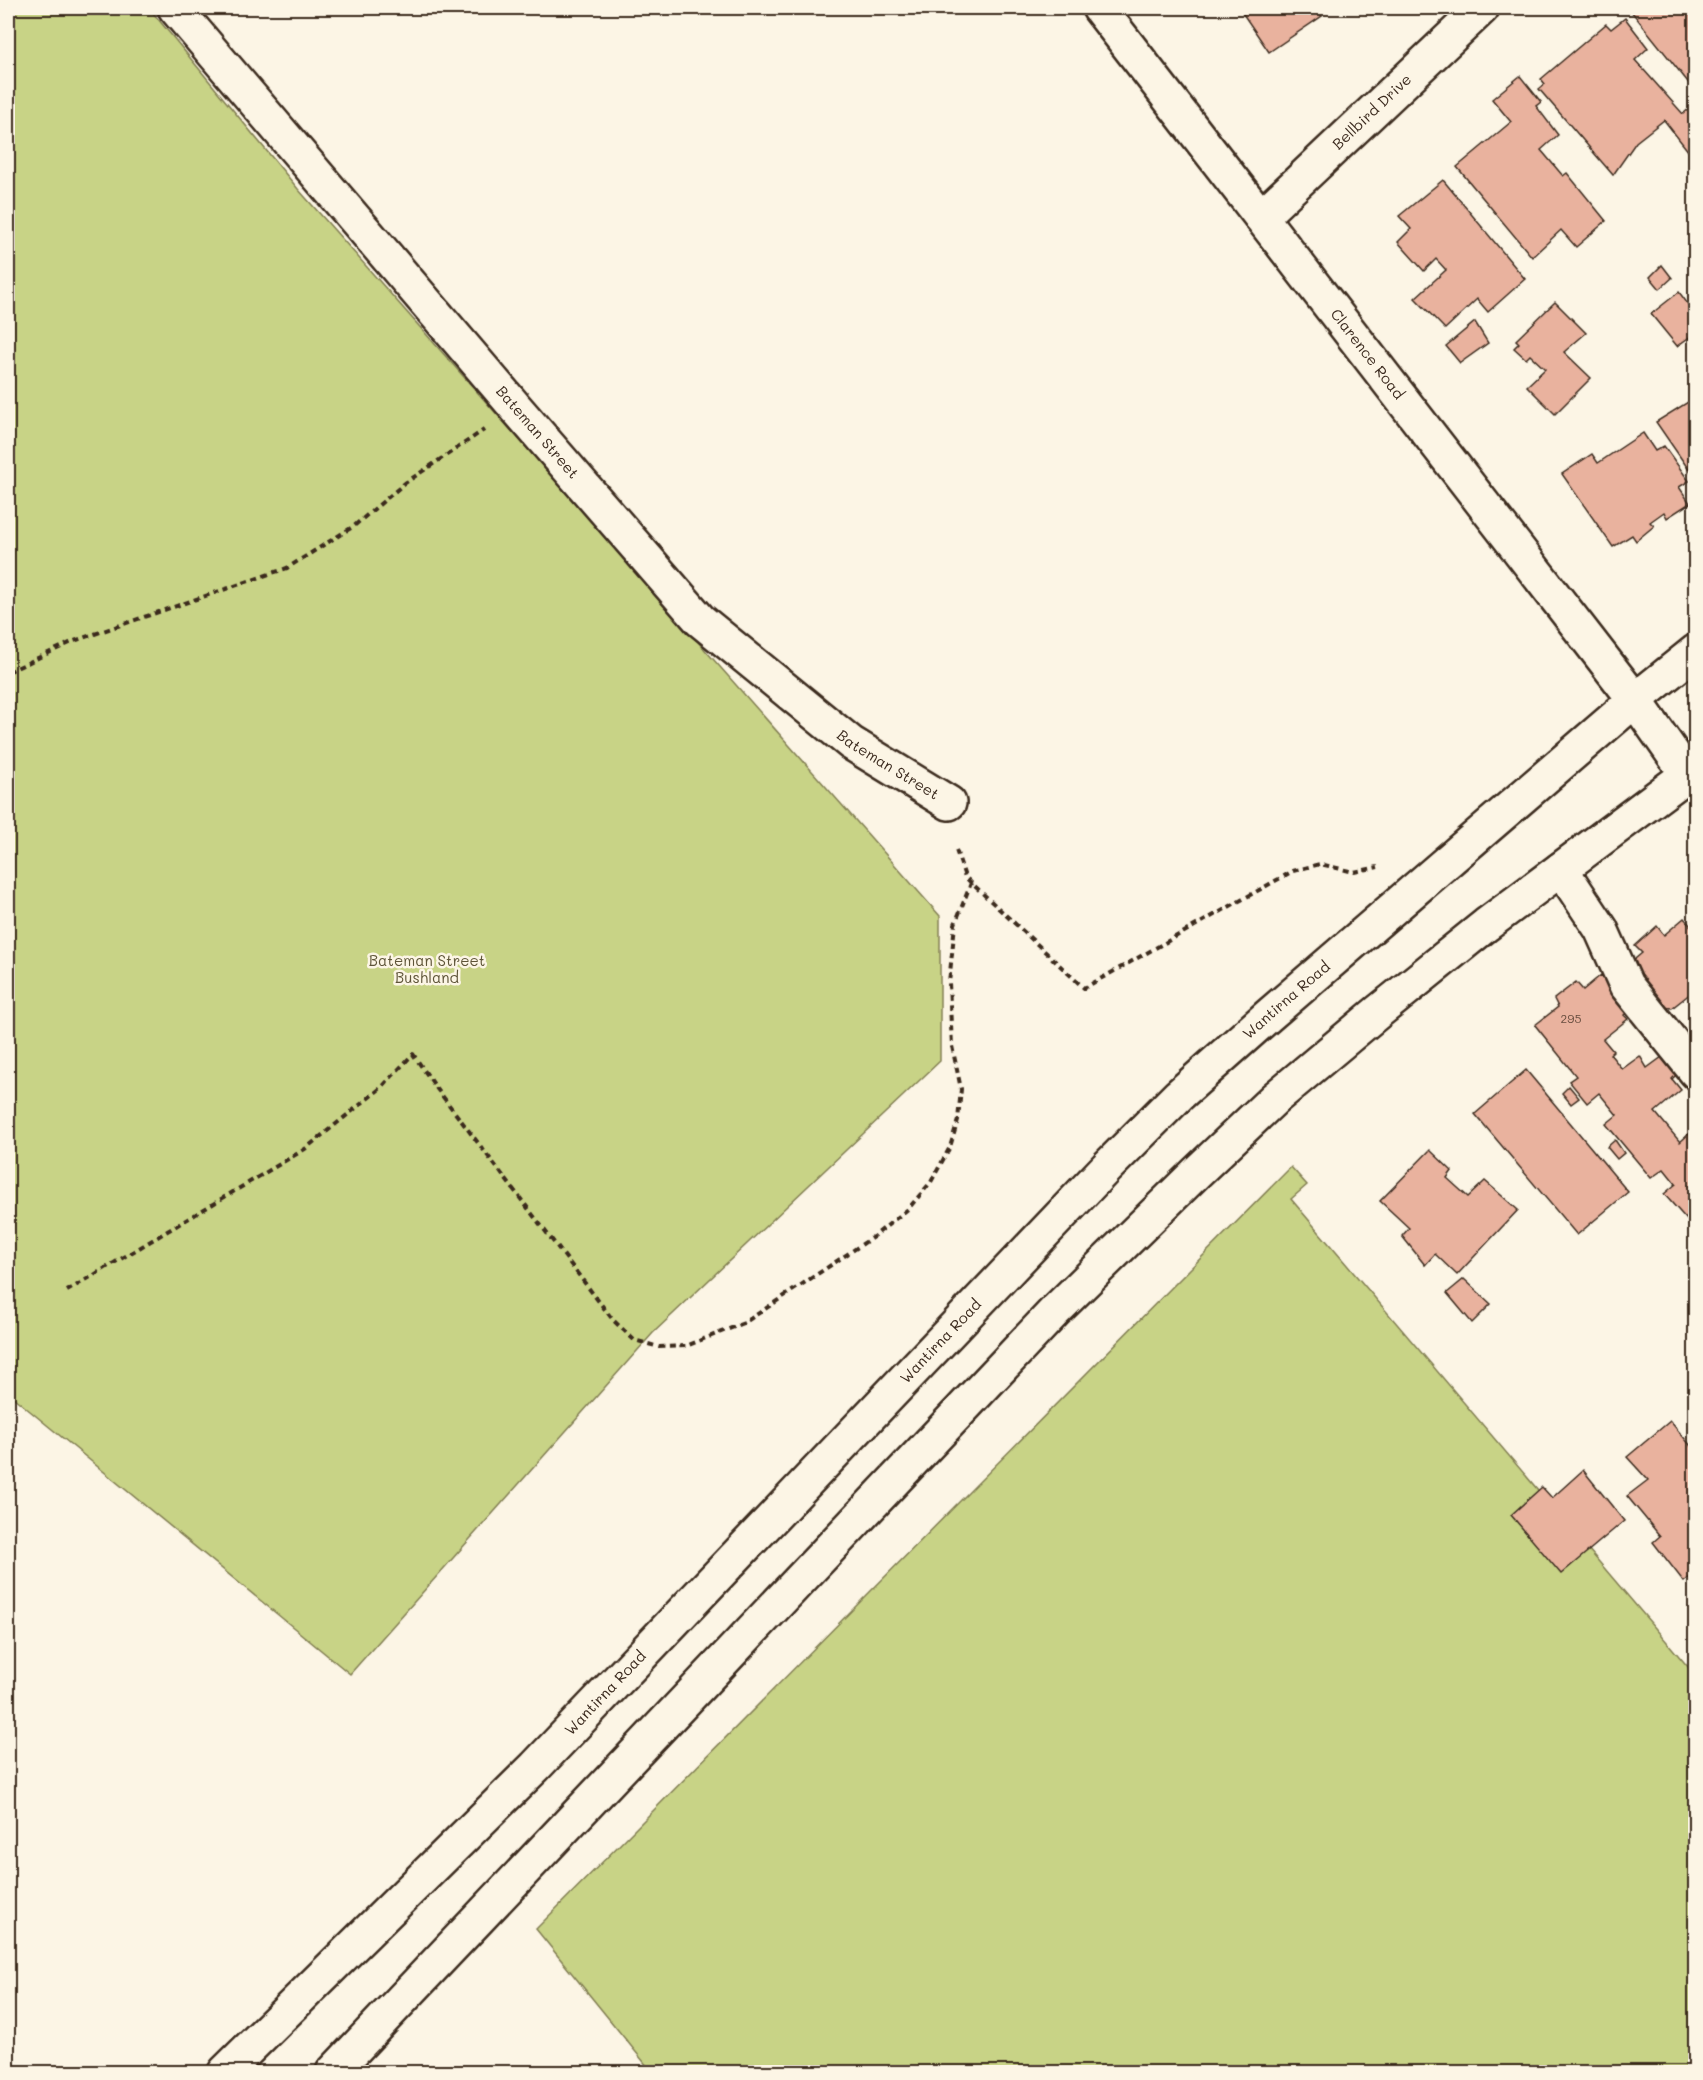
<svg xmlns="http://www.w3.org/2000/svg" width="1703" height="2080" viewBox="0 0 1703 2080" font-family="Mali,sans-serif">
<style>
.green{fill:#c8d386;stroke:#827e52;stroke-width:1.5}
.building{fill:#e9b29e;stroke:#3b2a1e;stroke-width:1.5}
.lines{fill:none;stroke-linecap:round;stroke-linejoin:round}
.minor-casing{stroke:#3b2a1e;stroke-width:38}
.primary-casing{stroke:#3b2a1e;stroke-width:38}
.path{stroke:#3b2a1e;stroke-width:4;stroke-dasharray:6 4.5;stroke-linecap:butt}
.minor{stroke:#fcf5e5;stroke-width:33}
.primary{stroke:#fcf5e5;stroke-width:33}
.labels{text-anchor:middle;stroke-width:5;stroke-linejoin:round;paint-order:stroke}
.number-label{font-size:12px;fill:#664c3e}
.street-label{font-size:15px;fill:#3b2a1e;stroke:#fcf5e5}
.park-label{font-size:15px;fill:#5e5438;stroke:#fcf5e5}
</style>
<rect width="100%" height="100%" fill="#fcf5e5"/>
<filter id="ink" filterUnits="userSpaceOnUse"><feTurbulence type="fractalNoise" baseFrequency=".0167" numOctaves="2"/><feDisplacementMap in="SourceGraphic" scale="12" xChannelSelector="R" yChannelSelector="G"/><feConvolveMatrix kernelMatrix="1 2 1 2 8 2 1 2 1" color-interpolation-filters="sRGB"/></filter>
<g filter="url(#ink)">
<!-- green -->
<g class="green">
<polygon points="8,8 149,8 298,189 940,916 940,1061 653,1333 350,1674 8,1393"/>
<polygon points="1291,1167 1307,1185 1291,1199 1695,1675 1695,2072 652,2072 536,1929"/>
</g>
<!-- building -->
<g class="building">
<polygon points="1239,8 1316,8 1322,16 1269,52"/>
<polygon points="1635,8 1696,8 1696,92 1631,11"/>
<polygon points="1625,18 1648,48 1635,60 1683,114 1693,105 1696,108 1696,161 1664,120 1636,142 1613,175 1539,89 1545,84 1541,79 1606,24 1611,29"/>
<polygon points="1520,76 1541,102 1536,106 1558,135 1541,150 1563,176 1567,173 1606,221 1576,247 1561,230 1532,257 1457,167 1511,122 1492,99"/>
<polygon points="1443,180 1525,279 1488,312 1477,299 1445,329 1415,298 1446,270 1436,259 1424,271 1398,242 1411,229 1399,216"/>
<polygon points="1662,265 1672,278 1660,289 1650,277"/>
<polygon points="1679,292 1696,315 1696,336 1694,334 1677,346 1651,314"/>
<polygon points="1555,302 1586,333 1564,352 1591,378 1555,414 1527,386 1545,369 1530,355 1526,359 1514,348 1519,343 1516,340"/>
<polygon points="1475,322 1488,343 1460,363 1446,346"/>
<polygon points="1696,397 1696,480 1656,422"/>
<polygon points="1643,433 1655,451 1664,446 1689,481 1679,487 1690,503 1667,518 1664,512 1650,522 1654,526 1636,541 1632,535 1613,547 1562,474 1592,454 1598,463"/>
<polygon points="1684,918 1696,932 1696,989 1672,1008 1660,1007 1623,969 1642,953 1635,946 1657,926 1664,935"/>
<polygon points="1601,975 1630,1010 1624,1015 1628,1019 1603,1039 1613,1051 1610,1054 1622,1069 1640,1056 1647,1068 1662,1057 1677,1074 1672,1079 1681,1090 1655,1112 1680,1142 1689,1134 1693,1137 1696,1135 1696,1230 1664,1194 1676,1184 1664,1169 1651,1178 1606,1124 1617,1115 1599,1093 1587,1103 1569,1081 1576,1076 1535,1025 1558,1007 1554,999 1576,982 1583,990"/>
<polygon points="1526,1070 1628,1192 1577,1235 1475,1114"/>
<polygon points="1569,1086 1579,1098 1571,1104 1562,1093"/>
<polygon points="1615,1140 1624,1153 1617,1159 1607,1147"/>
<polygon points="1430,1150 1452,1171 1447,1178 1468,1197 1485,1181 1518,1210 1457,1275 1435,1254 1425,1265 1402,1236 1409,1228 1380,1201"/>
<polygon points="1464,1279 1491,1304 1472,1323 1447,1293"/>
<polygon points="1670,1421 1696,1452 1696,1572 1684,1582 1653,1542 1660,1536 1627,1496 1648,1480 1627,1457"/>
<polygon points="1583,1470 1624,1521 1561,1574 1511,1515 1542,1487 1552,1498"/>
</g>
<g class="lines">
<!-- minor casing -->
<g class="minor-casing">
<g id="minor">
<path id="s1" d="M175 8 516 408 700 620 851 743 949 803"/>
<path id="s2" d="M1099 8 1635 700"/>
<path id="s3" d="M1261 217 1482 8"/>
<polyline points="1561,869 1601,929 1626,985 1696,1072"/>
</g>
</g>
<!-- primary casing -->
<g class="primary-casing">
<g id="primary">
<polyline points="1635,700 1687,774"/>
<path id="s4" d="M225 2072 535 1767 1107 1167 1179 1095 1268 1016 1635 700 1696 651"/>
<polyline points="333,2072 1055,1311 1197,1172 1274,1099 1378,1012 1486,925 1696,768"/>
</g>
</g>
<!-- path -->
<g class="path">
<polyline points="8,672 74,641 287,568 354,526 405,483 484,430"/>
<polyline points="956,850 965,877 1084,988 1293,871 1320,864 1354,872 1378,867"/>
<polyline points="67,1291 305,1149 382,1087 413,1054 437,1089 613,1320 634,1340 659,1347 686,1346 744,1323 873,1237 908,1209 931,1182 950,1147 958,1120 961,1089 952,1046 949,983 955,924 971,883"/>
</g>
<!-- minor -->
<use href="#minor" class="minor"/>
<!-- primary -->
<use href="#primary" class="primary"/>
</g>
</g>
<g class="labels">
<!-- number labels -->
<g class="number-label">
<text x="1571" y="1023">295</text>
</g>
<!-- street labels -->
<g class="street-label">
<text dy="5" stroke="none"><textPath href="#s3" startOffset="153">Bellbird Drive</textPath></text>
<text dy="5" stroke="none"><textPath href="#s2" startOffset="438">Clarence Road</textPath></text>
<text dy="5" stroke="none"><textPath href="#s1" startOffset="558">Bateman Street</textPath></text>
<text dy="5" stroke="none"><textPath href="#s1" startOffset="1044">Bateman Street</textPath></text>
<text dy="5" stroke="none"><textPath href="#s4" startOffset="1509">Wantirna Road</textPath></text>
<text dy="5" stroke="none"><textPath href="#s4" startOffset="1023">Wantirna Road</textPath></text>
<text dy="5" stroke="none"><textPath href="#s4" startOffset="537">Wantirna Road</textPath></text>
</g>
<!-- park labels -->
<g class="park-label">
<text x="427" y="966">Bateman Street<tspan x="427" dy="17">Bushland</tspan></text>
</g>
</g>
<!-- margin -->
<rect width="1703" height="2080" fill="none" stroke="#fcf5e5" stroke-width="30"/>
<rect x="15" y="15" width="1673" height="2050" fill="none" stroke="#3b2a1e" stroke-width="2" filter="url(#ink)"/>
</svg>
